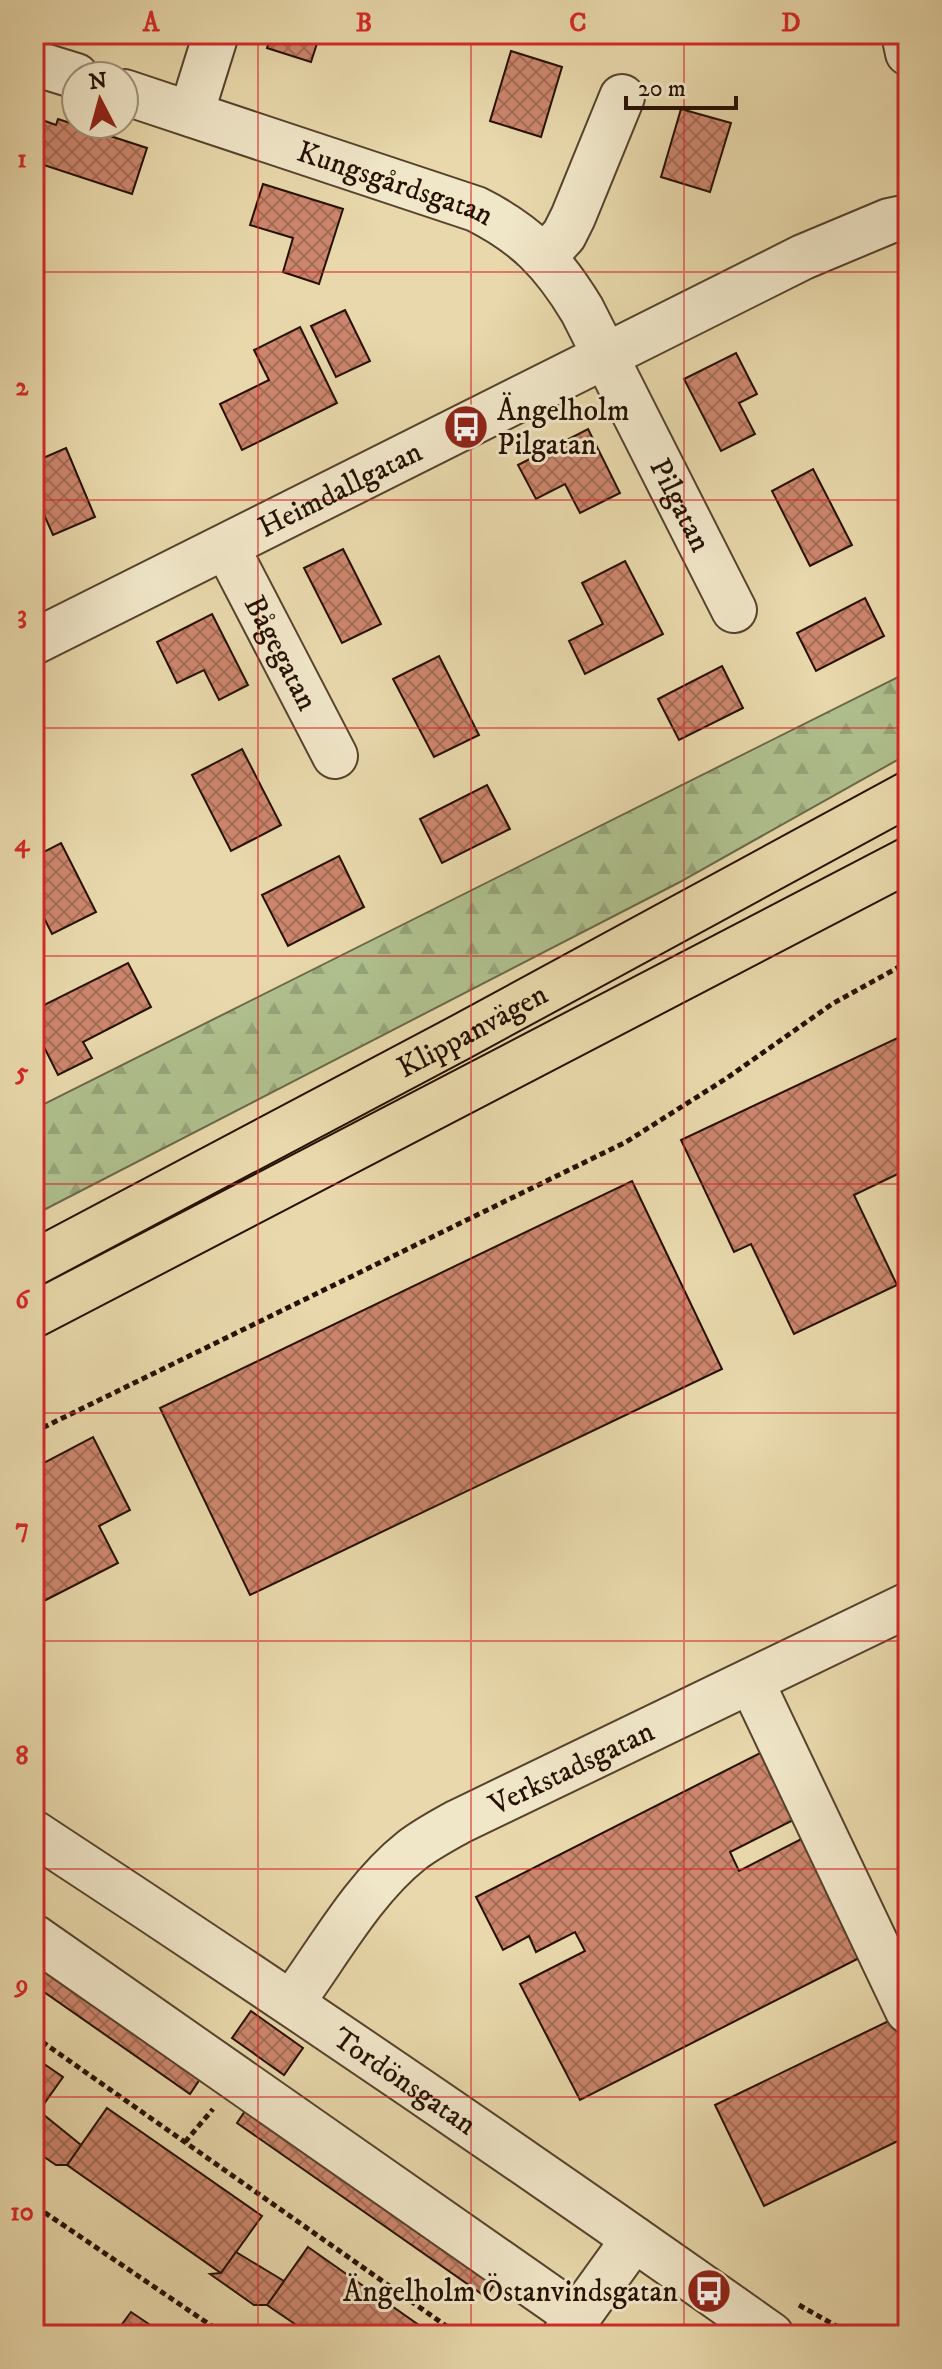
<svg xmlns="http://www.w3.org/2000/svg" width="942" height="2369" viewBox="0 0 942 2369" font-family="'IM FELL DW Pica',serif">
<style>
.forest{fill:url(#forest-firs);stroke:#6a6848;stroke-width:2}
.building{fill:url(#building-cross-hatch);stroke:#261001;stroke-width:2}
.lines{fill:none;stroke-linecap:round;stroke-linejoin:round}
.minor-casing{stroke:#56422c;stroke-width:48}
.major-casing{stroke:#261001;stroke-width:48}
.path{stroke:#261001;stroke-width:5;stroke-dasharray:6 4;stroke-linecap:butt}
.minor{stroke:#f0e6c8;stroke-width:44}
.major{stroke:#e8d8ab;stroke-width:44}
.grid{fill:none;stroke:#d62828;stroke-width:2;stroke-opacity:0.55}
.labels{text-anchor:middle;stroke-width:6;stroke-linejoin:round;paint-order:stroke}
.street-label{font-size:30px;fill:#261001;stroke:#f0e6c8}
.poi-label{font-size:30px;fill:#261001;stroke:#f0e6c8;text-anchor:start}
.neatline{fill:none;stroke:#d62828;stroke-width:3}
.grid-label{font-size:26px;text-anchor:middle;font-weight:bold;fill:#d62828}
</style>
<defs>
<pattern id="forest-firs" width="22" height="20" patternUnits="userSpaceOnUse" patternTransform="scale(2)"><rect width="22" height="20" fill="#afc08e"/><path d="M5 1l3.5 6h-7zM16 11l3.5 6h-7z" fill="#96a479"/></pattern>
<pattern id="building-cross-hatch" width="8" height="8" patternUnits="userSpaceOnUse" patternTransform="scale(2)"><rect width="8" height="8" fill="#cc866d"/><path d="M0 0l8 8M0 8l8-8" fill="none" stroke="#a56c57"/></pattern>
</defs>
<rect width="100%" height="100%" fill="#e8d8ab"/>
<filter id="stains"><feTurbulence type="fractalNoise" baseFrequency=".0025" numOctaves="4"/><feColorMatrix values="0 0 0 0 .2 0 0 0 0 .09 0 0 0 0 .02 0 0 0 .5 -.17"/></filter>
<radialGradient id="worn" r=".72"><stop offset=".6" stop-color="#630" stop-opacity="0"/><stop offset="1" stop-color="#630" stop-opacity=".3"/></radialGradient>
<!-- forest -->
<polygon class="forest" points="908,672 908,754 678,883 34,1215 34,1109"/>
<!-- building -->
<g class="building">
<polygon points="271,34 320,34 311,62 267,48"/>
<polygon points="511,51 562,67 541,137 490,121"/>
<polygon points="681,109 731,123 710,192 661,177"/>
<polygon points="34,117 56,125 58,119 147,148 132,194 44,165 41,174 34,172"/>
<polygon points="263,184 343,209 319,284 283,272 293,238 250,225"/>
<polygon points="345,310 370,361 336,377 311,326"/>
<polygon points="300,327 337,403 242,450 220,404 269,380 254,350"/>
<polygon points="736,353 757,394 739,403 755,434 721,451 684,379"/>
<polygon points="588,429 620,493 580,513 565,484 536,499 518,465"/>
<polygon points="66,448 95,517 53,535 34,492 34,462"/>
<polygon points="813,469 852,545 810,566 772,491"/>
<polygon points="343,549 381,624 342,643 304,568"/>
<polygon points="625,561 663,634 585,674 569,641 603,624 582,583"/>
<polygon points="865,598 884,636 816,671 797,633"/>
<polygon points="212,614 248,685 219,700 204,670 177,683 157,642"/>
<polygon points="439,656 479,735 434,757 393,679"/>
<polygon points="722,666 743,708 679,740 658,699"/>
<polygon points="242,749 281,825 231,851 192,775"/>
<polygon points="487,785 510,829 442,863 420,819"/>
<polygon points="61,843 96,912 52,934 34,898 34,857"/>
<polygon points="339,856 364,907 288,946 262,895"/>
<polygon points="128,963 151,1007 83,1042 92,1058 58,1075 34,1027 34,1010"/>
<polygon points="908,1033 908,1169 854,1195 897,1285 794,1334 751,1244 734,1252 681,1140"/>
<polygon points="632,1181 722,1369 250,1595 160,1408"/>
<polygon points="93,1437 130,1510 99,1526 118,1563 34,1606 34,1468"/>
<polygon points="774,1746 807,1813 730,1852 739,1871 811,1834 871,1952 580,2100 520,1984 585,1951 575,1932 536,1952 529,1936 503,1950 476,1897"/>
<polygon points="34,1949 206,2070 190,2094 34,1985"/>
<polygon points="251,2011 303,2048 284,2075 232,2038"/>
<polygon points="901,2015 908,2030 908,2136 764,2206 715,2105"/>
<polygon points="34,2057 63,2077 34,2118"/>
<polygon points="253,2099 502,2273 486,2297 237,2123"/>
<polygon points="107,2108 262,2216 221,2273 67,2165"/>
<polygon points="39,2111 81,2145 67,2165 56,2165 34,2150 34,2118"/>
<polygon points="308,2247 433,2335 311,2335 267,2305"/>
<polygon points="236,2252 284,2281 267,2305 254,2305 210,2274 221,2273"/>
<polygon points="131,2312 165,2335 114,2335"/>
</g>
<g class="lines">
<!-- minor casing -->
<g class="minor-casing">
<g id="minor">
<polyline points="904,34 908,53"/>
<polyline points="34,63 76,76"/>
<path id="s1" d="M124 92 476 209C526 234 553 262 582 310L734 610"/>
<polyline points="191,114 216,34"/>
<polyline points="544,257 564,235 573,217 622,97"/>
<path id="s2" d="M227 548 335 756"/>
<path id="s3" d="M34 642 803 257 889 221 908 217"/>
<polyline points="751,1681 908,2011"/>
<path id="s4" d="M34 1833C283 1996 528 2163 771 2335"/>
<polyline points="34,1937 578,2317"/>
<path id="s5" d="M292 2002C328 1953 363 1889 411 1851 425 1840 442 1831 458 1822L908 1605"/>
<polyline points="565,2335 634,2239"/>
</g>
</g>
<!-- major casing -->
<g class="major-casing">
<g id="major">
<path id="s6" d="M34 1263 457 1039 908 794"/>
<polyline points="34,1315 908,860"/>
</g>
</g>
<!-- path -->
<g class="path">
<polyline points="34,1432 626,1142 727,1078 832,1004 908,962"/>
<polyline points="34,2036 459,2335"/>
<polyline points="185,2142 213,2109"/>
<polyline points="34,2196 41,2210 225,2335"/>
<polyline points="799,2305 845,2331 844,2335"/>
</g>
<!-- minor -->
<use href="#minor" class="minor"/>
<!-- major -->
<use href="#major" class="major"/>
</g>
<!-- grid -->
<path class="grid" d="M258 34V2335M471 34V2335M684 34V2335M34 272H908M34 500H908M34 728H908M34 956H908M34 1184H908M34 1413H908M34 1641H908M34 1869H908M34 2097H908"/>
<!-- icons -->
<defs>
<g id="bus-disc" transform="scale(2.3)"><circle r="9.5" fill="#8f2418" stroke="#f0e6c8"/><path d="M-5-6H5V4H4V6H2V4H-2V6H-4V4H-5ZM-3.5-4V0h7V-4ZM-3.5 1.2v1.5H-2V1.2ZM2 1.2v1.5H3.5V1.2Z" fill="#fff"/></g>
</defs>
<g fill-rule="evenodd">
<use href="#bus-disc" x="466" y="427"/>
<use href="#bus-disc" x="709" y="2291"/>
</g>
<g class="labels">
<!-- street labels -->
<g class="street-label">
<text dy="10" stroke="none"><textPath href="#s1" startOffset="286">Kungsgårdsgatan</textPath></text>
<text dy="10" stroke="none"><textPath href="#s3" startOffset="342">Heimdallgatan</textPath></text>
<text dy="10" stroke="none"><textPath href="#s1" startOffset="738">Pilgatan</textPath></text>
<text dy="10" stroke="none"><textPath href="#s2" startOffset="118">Bågegatan</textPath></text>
<text dy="10" stroke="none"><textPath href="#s6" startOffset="496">Klippanvägen</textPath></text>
<text dy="10" stroke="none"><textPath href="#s5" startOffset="374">Verkstadsgatan</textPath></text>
<text dy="10" stroke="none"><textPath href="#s4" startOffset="446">Tordönsgatan</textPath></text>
</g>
<!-- poi labels -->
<g class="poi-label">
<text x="497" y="420">Ängelholm<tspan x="497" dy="34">Pilgatan</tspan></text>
<text x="678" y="2301" text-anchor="end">Ängelholm Östanvindsgatan</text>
</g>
</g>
<!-- margin -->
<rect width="942" height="2369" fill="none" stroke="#e8d8ab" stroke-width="88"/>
<!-- north arrow -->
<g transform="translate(100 100) rotate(354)"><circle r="38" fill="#f0e6c8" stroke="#9f9078" stroke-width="2"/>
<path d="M0-6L14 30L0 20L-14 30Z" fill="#8f2418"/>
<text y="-12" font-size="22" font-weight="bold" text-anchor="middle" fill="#261001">N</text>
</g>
<!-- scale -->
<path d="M626 96v12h110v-12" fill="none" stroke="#261001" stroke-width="4"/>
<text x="638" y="96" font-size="24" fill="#261001" stroke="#f0e6c8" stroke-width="6" paint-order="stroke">20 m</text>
<rect x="44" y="44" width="854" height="2281" class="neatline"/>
<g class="grid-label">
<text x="151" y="31">A</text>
<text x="364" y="31">B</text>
<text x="578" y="31">C</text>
<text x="791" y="31">D</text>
<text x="22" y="167">1</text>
<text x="22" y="395">2</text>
<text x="22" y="623">3</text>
<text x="22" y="851">4</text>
<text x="22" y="1080">5</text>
<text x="22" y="1308">6</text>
<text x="22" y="1536">7</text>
<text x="22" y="1764">8</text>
<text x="22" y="1992">9</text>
<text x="22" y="2220">10</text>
</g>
<rect width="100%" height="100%" filter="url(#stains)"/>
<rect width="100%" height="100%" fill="url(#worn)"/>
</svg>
